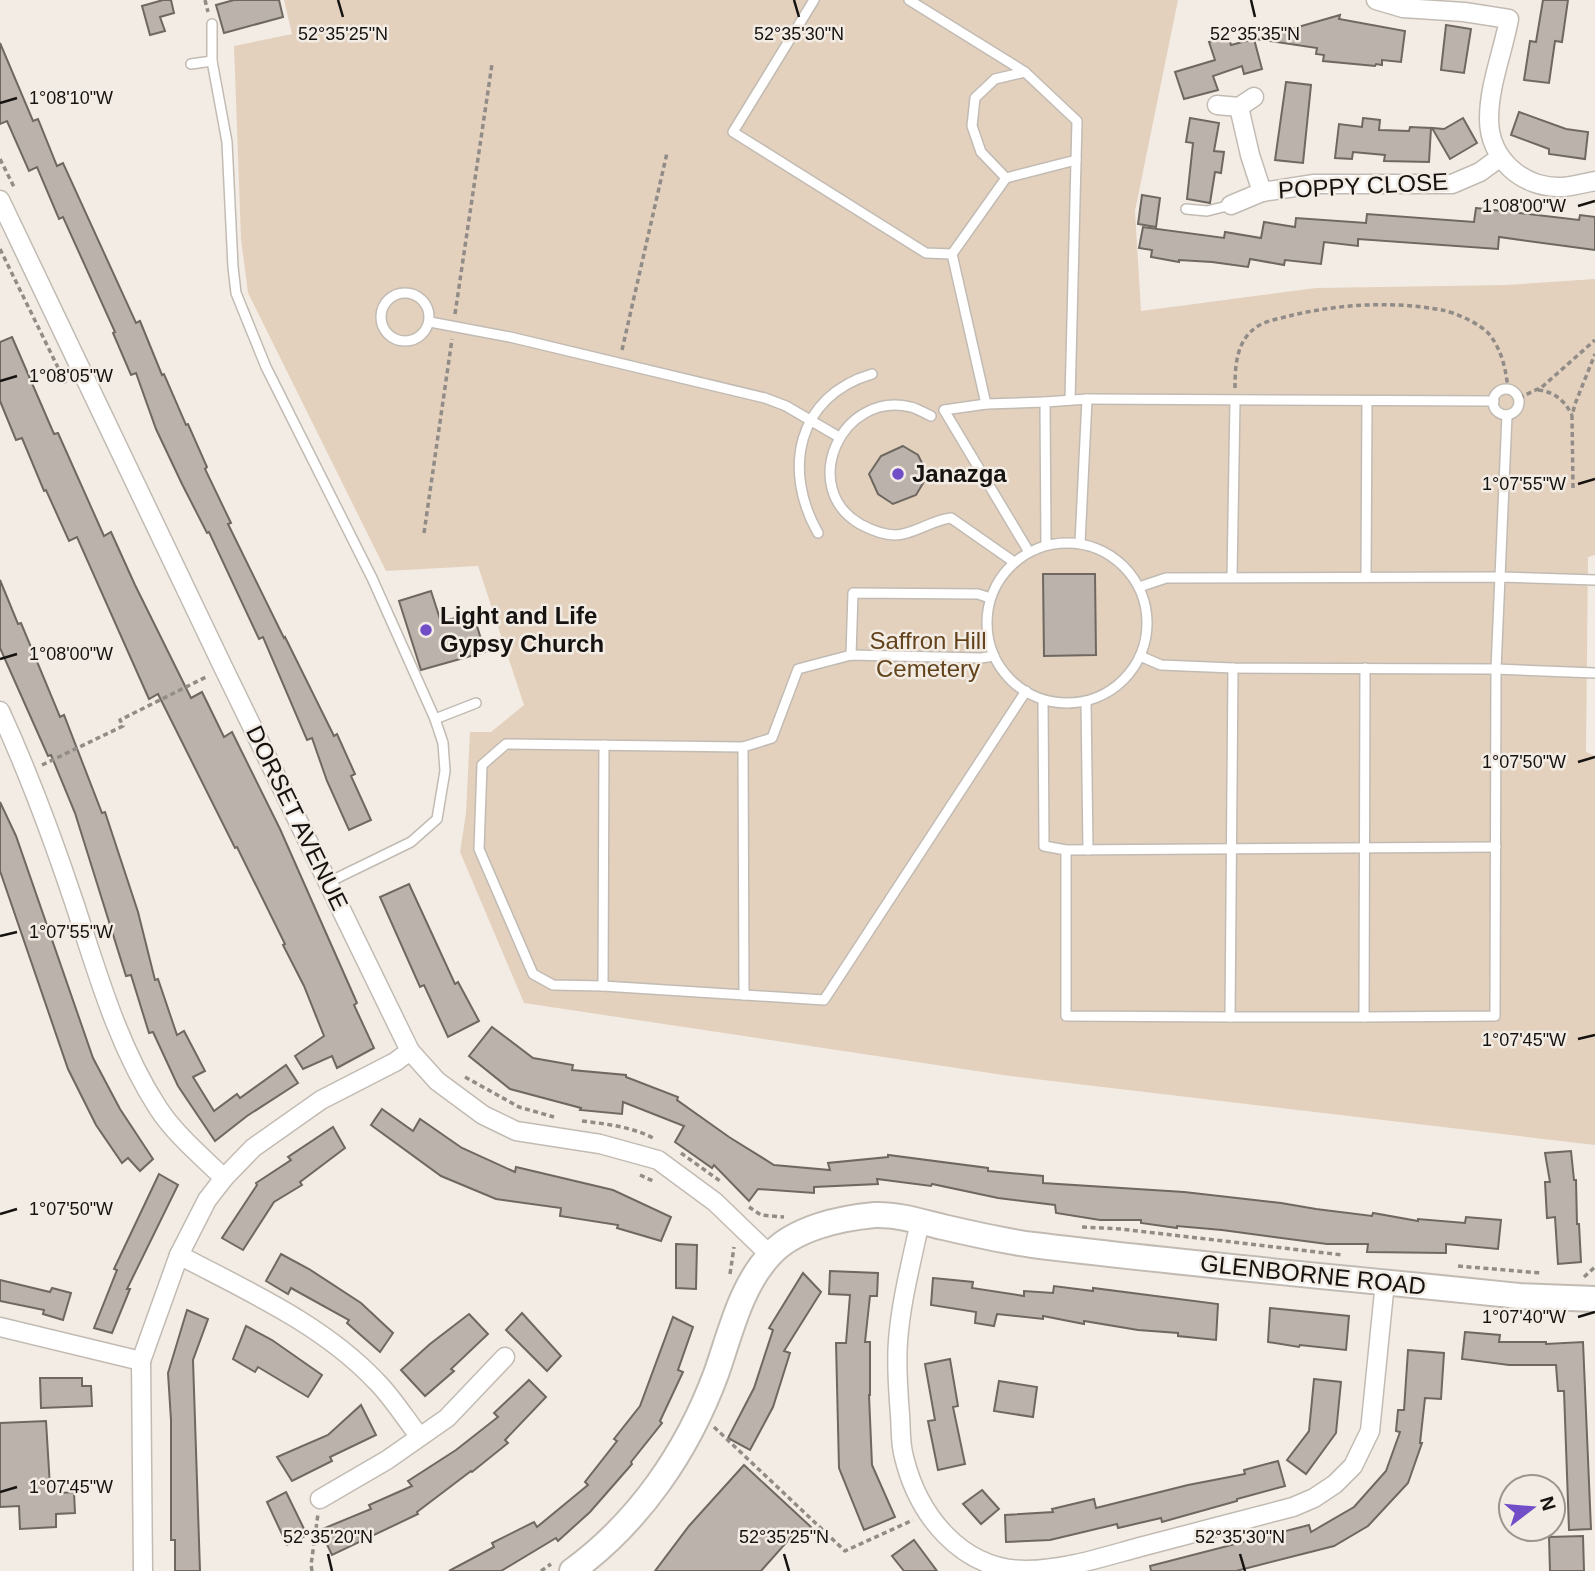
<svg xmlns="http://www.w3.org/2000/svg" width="1595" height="1571" viewBox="0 0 1595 1571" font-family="Arial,sans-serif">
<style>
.green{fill:#e3d1be}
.building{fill:#bab2ab;stroke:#6e6861;stroke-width:2}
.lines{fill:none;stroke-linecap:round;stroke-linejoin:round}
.lane-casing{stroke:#c2bbb3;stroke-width:12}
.street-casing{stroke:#c2bbb3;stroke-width:21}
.secondary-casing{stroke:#c2bbb3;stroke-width:28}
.path{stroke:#918c87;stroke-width:3.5;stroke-dasharray:5 3.5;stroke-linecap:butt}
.lane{stroke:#fff;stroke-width:9}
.street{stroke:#fff;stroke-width:18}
.secondary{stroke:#fff;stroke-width:24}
.ticks{fill:none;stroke:#151210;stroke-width:2.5}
.poi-dot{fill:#714ec8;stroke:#f3ece4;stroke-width:2.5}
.labels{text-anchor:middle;stroke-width:5;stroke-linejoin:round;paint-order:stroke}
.street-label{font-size:24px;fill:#151210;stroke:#f3ece4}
.poi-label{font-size:24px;font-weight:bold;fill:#151210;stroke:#f3ece4;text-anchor:start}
.park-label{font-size:24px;fill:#63431b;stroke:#f3ece4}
.ticks-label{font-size:18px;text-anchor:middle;fill:#151210;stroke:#f3ece4;stroke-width:5;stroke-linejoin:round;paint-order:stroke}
</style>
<rect width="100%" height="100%" fill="#f3ece4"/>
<!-- green -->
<polygon class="green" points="284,0 1178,0 1135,211 1141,311 1316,288 1506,285 1595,279 1595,555 1588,557 1586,752 1595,756 1595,1145 1010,1076 524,1003 460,852 466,813 470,732 491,732 524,705 478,566 386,571 248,293 241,239 234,46 292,34"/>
<!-- building -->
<g class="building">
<polygon points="163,0 171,0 174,13 160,17 165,31 150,35 142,6"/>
<polygon points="234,0 279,0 283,17 224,33 216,5"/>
<polygon points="1543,0 1568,0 1562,42 1555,41 1549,83 1524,80 1530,41 1536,42"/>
<polygon points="1340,15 1339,19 1405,31 1401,62 1382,60 1382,65 1376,64 1375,66 1323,61 1324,55 1316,54 1317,48 1256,39"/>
<polygon points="1446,25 1471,29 1464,73 1441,70"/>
<polygon points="1228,36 1231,45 1254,39 1262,69 1244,74 1242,66 1213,76 1218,90 1184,99 1175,72 1215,60 1209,42"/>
<polygon points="0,43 33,121 38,119 57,166 63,163 136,323 140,321 162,375 164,374 186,425 188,424 207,467 205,469 231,523 228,524 284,638 285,637 334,736 337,734 355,774 351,776 371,820 349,830 327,781 312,738 307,740 263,637 259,639 209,532 207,533 182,484 156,429 136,373 131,375 113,333 115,332 63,217 59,219 37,167 29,171 7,121 0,124"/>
<polygon points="1286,82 1311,85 1303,163 1275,160"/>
<polygon points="1519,112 1566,129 1588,132 1585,159 1549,154 1549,149 1511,135"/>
<polygon points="1190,118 1219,123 1214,151 1224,152 1221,173 1215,172 1210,203 1187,199 1193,143 1186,142"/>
<polygon points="1363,118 1380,120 1379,130 1409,131 1410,127 1431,128 1429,162 1384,161 1385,155 1353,152 1352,159 1335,158 1339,124 1362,127"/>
<polygon points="1463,118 1477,143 1450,159 1432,128 1444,129"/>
<polygon points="1142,195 1160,198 1156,227 1138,224"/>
<polygon points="1476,208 1579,220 1580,215 1595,217 1595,250 1499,237 1498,249 1358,239 1358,246 1324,242 1321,264 1285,260 1284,265 1250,259 1248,267 1212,262 1179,260 1179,262 1151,257 1152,250 1139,248 1143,227 1224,238 1225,232 1261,238 1264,222 1295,227 1296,218 1366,223 1367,214 1474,222"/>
<polygon points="12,337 54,434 58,433 104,536 111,532 135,585 191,698 202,692 224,737 232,732 280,829 357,1003 354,1005 374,1048 337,1068 332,1056 303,1069 295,1056 324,1036 304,986 283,945 285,944 237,847 235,848 158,694 149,699 77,537 69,541 46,490 44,491 22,438 16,440 0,401 0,342"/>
<polygon points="903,446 918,455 928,475 916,495 893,504 878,494 869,474 881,456"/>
<polygon points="1043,574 1095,574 1096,655 1044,656"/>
<polygon points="0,580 18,624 21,623 60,717 64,715 102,813 105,812 138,912 155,980 158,979 177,1035 184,1031 205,1071 193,1077 214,1111 237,1094 240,1098 286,1065 298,1083 247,1116 215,1141 178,1086 153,1032 149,1033 131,975 126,976 75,813 51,755 48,756 0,648"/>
<polygon points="431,591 441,622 473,613 485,652 421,670 399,601"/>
<polygon points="0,802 16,836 93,1058 120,1109 153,1159 140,1171 128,1158 122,1163 96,1125 68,1069 0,871"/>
<polygon points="409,884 455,984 458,982 479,1021 448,1037 424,985 420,987 380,897"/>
<polygon points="492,1027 533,1058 573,1065 572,1070 626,1075 626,1077 678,1097 677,1100 729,1137 774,1165 830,1170 828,1163 888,1157 888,1155 988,1168 988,1171 1043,1176 1043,1183 1184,1192 1281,1203 1316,1209 1372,1216 1373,1213 1418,1221 1418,1219 1465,1223 1466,1217 1501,1220 1498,1249 1446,1244 1446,1253 1367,1252 1368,1244 1327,1244 1222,1230 1177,1226 1177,1228 1141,1223 1141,1220 1100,1220 1056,1213 1055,1205 998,1198 932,1184 931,1186 877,1179 878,1184 814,1187 814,1193 758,1189 749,1201 714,1165 712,1168 675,1142 684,1126 623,1102 622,1114 580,1110 581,1108 510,1089 469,1056"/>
<polygon points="382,1109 413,1131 420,1119 462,1148 515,1172 516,1167 613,1190 671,1217 661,1241 617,1228 618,1225 560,1216 561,1208 496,1199 441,1176 371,1125"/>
<polygon points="333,1127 345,1148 300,1182 302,1185 274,1202 243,1250 222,1238 257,1185 256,1183 291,1160 288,1157"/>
<polygon points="1571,1151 1574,1180 1576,1180 1577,1224 1579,1224 1581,1262 1558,1264 1555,1217 1547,1218 1545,1182 1550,1182 1545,1153"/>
<polygon points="159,1174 178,1185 127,1289 130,1289 112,1333 94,1328 117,1270 114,1269"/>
<polygon points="676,1244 697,1245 696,1289 676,1288"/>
<polygon points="281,1254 309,1269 361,1303 393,1333 380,1352 347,1323 349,1320 291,1288 288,1294 266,1281"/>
<polygon points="830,1271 878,1273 877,1296 870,1296 865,1342 870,1342 870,1395 869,1395 872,1465 895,1517 864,1530 839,1468 836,1343 846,1343 850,1295 829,1294"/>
<polygon points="803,1273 821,1292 784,1351 790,1353 773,1407 750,1450 728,1438 754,1388 773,1330 769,1328"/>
<polygon points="933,1278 973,1282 972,1288 1024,1296 1024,1291 1053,1293 1054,1286 1093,1291 1093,1288 1218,1304 1216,1340 1178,1336 1178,1333 1138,1330 1084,1321 1084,1324 1043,1316 1043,1319 997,1314 994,1326 975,1323 976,1312 931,1305"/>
<polygon points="0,1280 50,1292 52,1288 71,1293 63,1320 43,1314 44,1310 0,1301"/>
<polygon points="1270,1308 1349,1316 1346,1350 1300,1345 1299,1347 1268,1342"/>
<polygon points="187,1310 208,1319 193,1360 200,1571 175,1571 175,1540 171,1540 171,1420 168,1373"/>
<polygon points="522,1313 561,1356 547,1371 506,1330"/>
<polygon points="469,1314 488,1334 451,1369 454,1371 425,1396 401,1370 430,1344"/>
<polygon points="673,1317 693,1327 678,1370 683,1372 660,1421 662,1423 631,1462 632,1464 590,1512 558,1541 556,1538 501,1571 449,1571 494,1547 492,1543 534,1522 537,1527 588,1485 585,1482 617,1441 614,1439 640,1406"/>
<polygon points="246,1326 272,1340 322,1375 308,1397 258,1367 255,1372 233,1359"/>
<polygon points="1465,1332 1500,1335 1499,1342 1546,1342 1546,1344 1583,1342 1591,1529 1569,1530 1564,1391 1558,1391 1556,1365 1509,1365 1462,1359"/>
<polygon points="1408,1350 1444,1353 1441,1399 1425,1398 1420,1443 1422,1443 1408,1483 1368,1526 1334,1546 1236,1571 1151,1571 1150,1566 1309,1525 1311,1532 1354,1507 1386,1471 1400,1432 1396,1431 1398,1410 1404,1410"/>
<polygon points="950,1359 958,1406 953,1407 965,1464 938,1470 928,1421 935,1420 925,1364"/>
<polygon points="40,1378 82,1378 82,1386 91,1386 92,1406 41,1408"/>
<polygon points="1314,1379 1341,1382 1336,1433 1306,1474 1287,1460 1309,1431"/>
<polygon points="529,1380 546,1397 505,1440 508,1443 472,1472 471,1471 417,1512 418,1514 332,1555 320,1530 371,1509 369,1505 412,1486 408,1481 456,1450 498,1417 494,1413"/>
<polygon points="999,1381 1037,1387 1033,1417 994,1411"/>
<polygon points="361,1405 376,1435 330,1457 332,1461 292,1481 277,1457 328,1435"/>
<polygon points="46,1421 50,1487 61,1486 61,1493 74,1492 75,1513 56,1514 56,1527 20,1529 19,1506 0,1507 0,1423"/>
<polygon points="1278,1461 1285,1486 1237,1499 1237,1501 1162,1522 1161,1518 1118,1528 1117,1524 1050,1540 1006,1542 1005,1515 1053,1512 1052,1509 1094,1499 1096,1508 1188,1485 1245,1474 1244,1470"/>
<polygon points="744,1465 811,1527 799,1541 792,1536 761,1571 655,1571 689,1526"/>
<polygon points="982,1490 999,1509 981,1524 963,1504"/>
<polygon points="286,1492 307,1535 287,1545 267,1502"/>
<polygon points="1583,1536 1584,1571 1550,1571 1549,1537"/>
<polygon points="914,1540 937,1571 904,1571 892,1556"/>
</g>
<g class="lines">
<!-- lane casing -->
<g class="lane-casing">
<g id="lane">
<polyline points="814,0 733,132 926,253 952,254 1006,178 981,152 972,126 975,98 995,79 1025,72"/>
<polyline points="909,0 1025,72 1077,121 1070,400"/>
<polyline points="212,24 212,61 227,142 233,267 236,293 266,367 372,578 435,719 443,743 445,771 437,819 411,842 329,882"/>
<polyline points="191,64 212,61"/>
<polyline points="1006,178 1076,160"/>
<polyline points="1186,209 1207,211 1231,205"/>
<polyline points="952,254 986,404"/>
<circle cx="405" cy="317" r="24"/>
<polyline points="430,322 510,337 765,398 786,406 839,437"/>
<circle cx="1506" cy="402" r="13"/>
<polyline points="1087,399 1494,401"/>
<path d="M931 416C924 413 918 409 911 407 841 390 798 488 860 524 871 530 883 535 896 535 916 534 931 520 951 518L1014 562"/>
<path d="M818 533C782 470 797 396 872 374"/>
<circle cx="1067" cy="623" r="80"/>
<polyline points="1046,545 1045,402 1087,399 1080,543"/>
<polyline points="1029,552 944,410 986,404 1045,402"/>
<polyline points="1232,577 1235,401"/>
<polyline points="1366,577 1367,401"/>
<polyline points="1139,587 1166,578 1500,577 1595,580"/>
<polyline points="851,655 853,593 978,594 990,598"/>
<polyline points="1140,656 1161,665 1233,668 1496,669 1595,673"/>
<polyline points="1233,668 1230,1017 1364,1017 1365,668"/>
<polyline points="1043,700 1044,846 1066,850 1066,1016 1230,1017"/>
<polyline points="1086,701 1088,850"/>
<polyline points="435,719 476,703"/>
<polyline points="743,747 506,744 482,765 479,849 533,974 553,985 603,986 824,1000 1026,691"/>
<polyline points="1066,850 1496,847"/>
<polyline points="603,986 604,745"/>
<polyline points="744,995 743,747 772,738 798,669 851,655 981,658 994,656"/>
<polyline points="1364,1017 1495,1016 1496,669 1507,415"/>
</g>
</g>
<!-- street casing -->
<g class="street-casing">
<g id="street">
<path d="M1376 0 1403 8 1464 12 1509 19C1503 52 1489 85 1489 119 1489 159 1523 189 1563 187 1574 186 1585 183 1595 181"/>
<polyline points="1217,105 1239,107 1254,97"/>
<polyline points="1239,107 1250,155 1262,192 1314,184 1452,184 1480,172 1499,158"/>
<polyline points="0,200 224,669 410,1051 437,1081 483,1115 516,1131 600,1144 658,1160 715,1202 770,1255"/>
<polyline points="1231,205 1262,192"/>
<path d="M0 711C29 774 53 839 75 905 98 975 118 1046 158 1108 175 1134 201 1156 224 1178"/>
<path d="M920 1221C912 1260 901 1300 898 1341 896 1365 898 1390 900 1415 901 1428 900 1443 904 1457 918 1515 961 1570 1026 1570 1064 1570 1103 1557 1140 1547 1191 1534 1242 1520 1293 1507L1314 1498 1335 1484 1353 1466 1370 1431 1385 1282"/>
<path d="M179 1255C247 1291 322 1324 376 1381 392 1397 405 1418 419 1436"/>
<polyline points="0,1327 141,1361"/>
<polyline points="320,1499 387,1460 447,1418 505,1357"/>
<polyline points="143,1571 141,1361 179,1255 207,1200 224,1178 253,1148 321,1100 395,1062 410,1051"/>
</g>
</g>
<!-- secondary casing -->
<g class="secondary-casing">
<path id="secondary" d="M572 1571C639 1522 687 1452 716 1374 730 1335 740 1287 770 1255 794 1228 841 1218 875 1215 897 1214 922 1222 943 1227 973 1234 1003 1241 1033 1245 1195 1265 1357 1279 1519 1296L1595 1299"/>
</g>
<!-- path -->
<g class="path">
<polyline points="205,0 208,12"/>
<polyline points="0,159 14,187"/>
<polyline points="0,249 67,386"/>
<polyline points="455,314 492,64"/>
<polyline points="622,350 667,153"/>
<path d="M1235 388C1235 366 1236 340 1258 326 1268 320 1282 318 1293 315 1341 304 1393 301 1442 310 1456 313 1479 323 1489 334 1502 350 1506 370 1508 389"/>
<path d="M1538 390C1555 392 1565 401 1572 415"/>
<polyline points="1519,398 1542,387 1595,340"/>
<polyline points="1573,488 1572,416 1575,404 1595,354"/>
<polyline points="424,533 452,339"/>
<polyline points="42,765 123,726 120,720 208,676"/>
<polyline points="465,1077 519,1107 554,1117"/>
<path d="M582 1121C607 1124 633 1127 655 1139"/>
<polyline points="681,1153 720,1181"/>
<polyline points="640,1175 655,1182"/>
<polyline points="749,1207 761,1215 784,1217"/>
<polyline points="1082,1227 1121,1229 1343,1255"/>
<polyline points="1458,1266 1541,1273"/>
<polyline points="730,1274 734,1247"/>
<polyline points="1584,1277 1595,1267"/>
<polyline points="714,1427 845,1551 913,1520"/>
<polyline points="312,1571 311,1565 318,1514"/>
<polyline points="541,1571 551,1564"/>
</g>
<!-- lane -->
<use href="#lane" class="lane"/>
<!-- street -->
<use href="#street" class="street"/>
<!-- secondary -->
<use href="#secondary" class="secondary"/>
</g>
<!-- ticks -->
<path class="ticks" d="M338 0 343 17M794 0 799 17M1251 0 1255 17M0 103 17 98M1578 206 1595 201M0 381 17 376M1578 484 1595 479M0 659 17 654M1578 762 1595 757M0 936 17 932M1578 1039 1595 1035M0 1214 17 1209M1578 1317 1595 1312M0 1492 17 1487M328 1554 332 1571M784 1554 789 1571M1240 1554 1245 1571"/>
<!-- markers -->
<g class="poi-dot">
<circle cx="898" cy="474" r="7"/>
<circle cx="426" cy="630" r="7"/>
</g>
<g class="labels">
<!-- street labels -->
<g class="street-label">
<text transform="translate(1363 186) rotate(-3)" y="8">POPPY CLOSE</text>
<text transform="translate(297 818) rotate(64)" y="8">DORSET AVENUE</text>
<text transform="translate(1313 1275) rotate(6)" y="8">GLENBORNE ROAD</text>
</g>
<!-- poi labels -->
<g class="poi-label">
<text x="912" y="482">Janazga</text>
<text x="440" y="624">Light and Life<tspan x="440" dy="28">Gypsy Church</tspan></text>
</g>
<!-- park labels -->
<g class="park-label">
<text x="928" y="649">Saffron Hill<tspan x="928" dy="28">Cemetery</tspan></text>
</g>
</g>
<g class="ticks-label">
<text x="343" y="40">52°35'25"N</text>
<text x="799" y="40">52°35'30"N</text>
<text x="1255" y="40">52°35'35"N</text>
<text x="71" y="104">1°08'10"W</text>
<text x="1524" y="212">1°08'00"W</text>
<text x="71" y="382">1°08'05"W</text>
<text x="1524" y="490">1°07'55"W</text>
<text x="71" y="660">1°08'00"W</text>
<text x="1524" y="768">1°07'50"W</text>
<text x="71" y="938">1°07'55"W</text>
<text x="1524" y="1046">1°07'45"W</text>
<text x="71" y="1215">1°07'50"W</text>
<text x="1524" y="1323">1°07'40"W</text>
<text x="71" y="1493">1°07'45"W</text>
<text x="328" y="1543">52°35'20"N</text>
<text x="784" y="1543">52°35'25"N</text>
<text x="1240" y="1543">52°35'30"N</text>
</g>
<!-- north arrow -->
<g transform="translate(1532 1508) rotate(74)"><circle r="33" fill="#f3ece4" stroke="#9a958f" stroke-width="2"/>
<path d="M0-5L12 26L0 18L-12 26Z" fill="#714ec8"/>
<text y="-10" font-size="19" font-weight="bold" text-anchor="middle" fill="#151210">N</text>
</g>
</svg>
